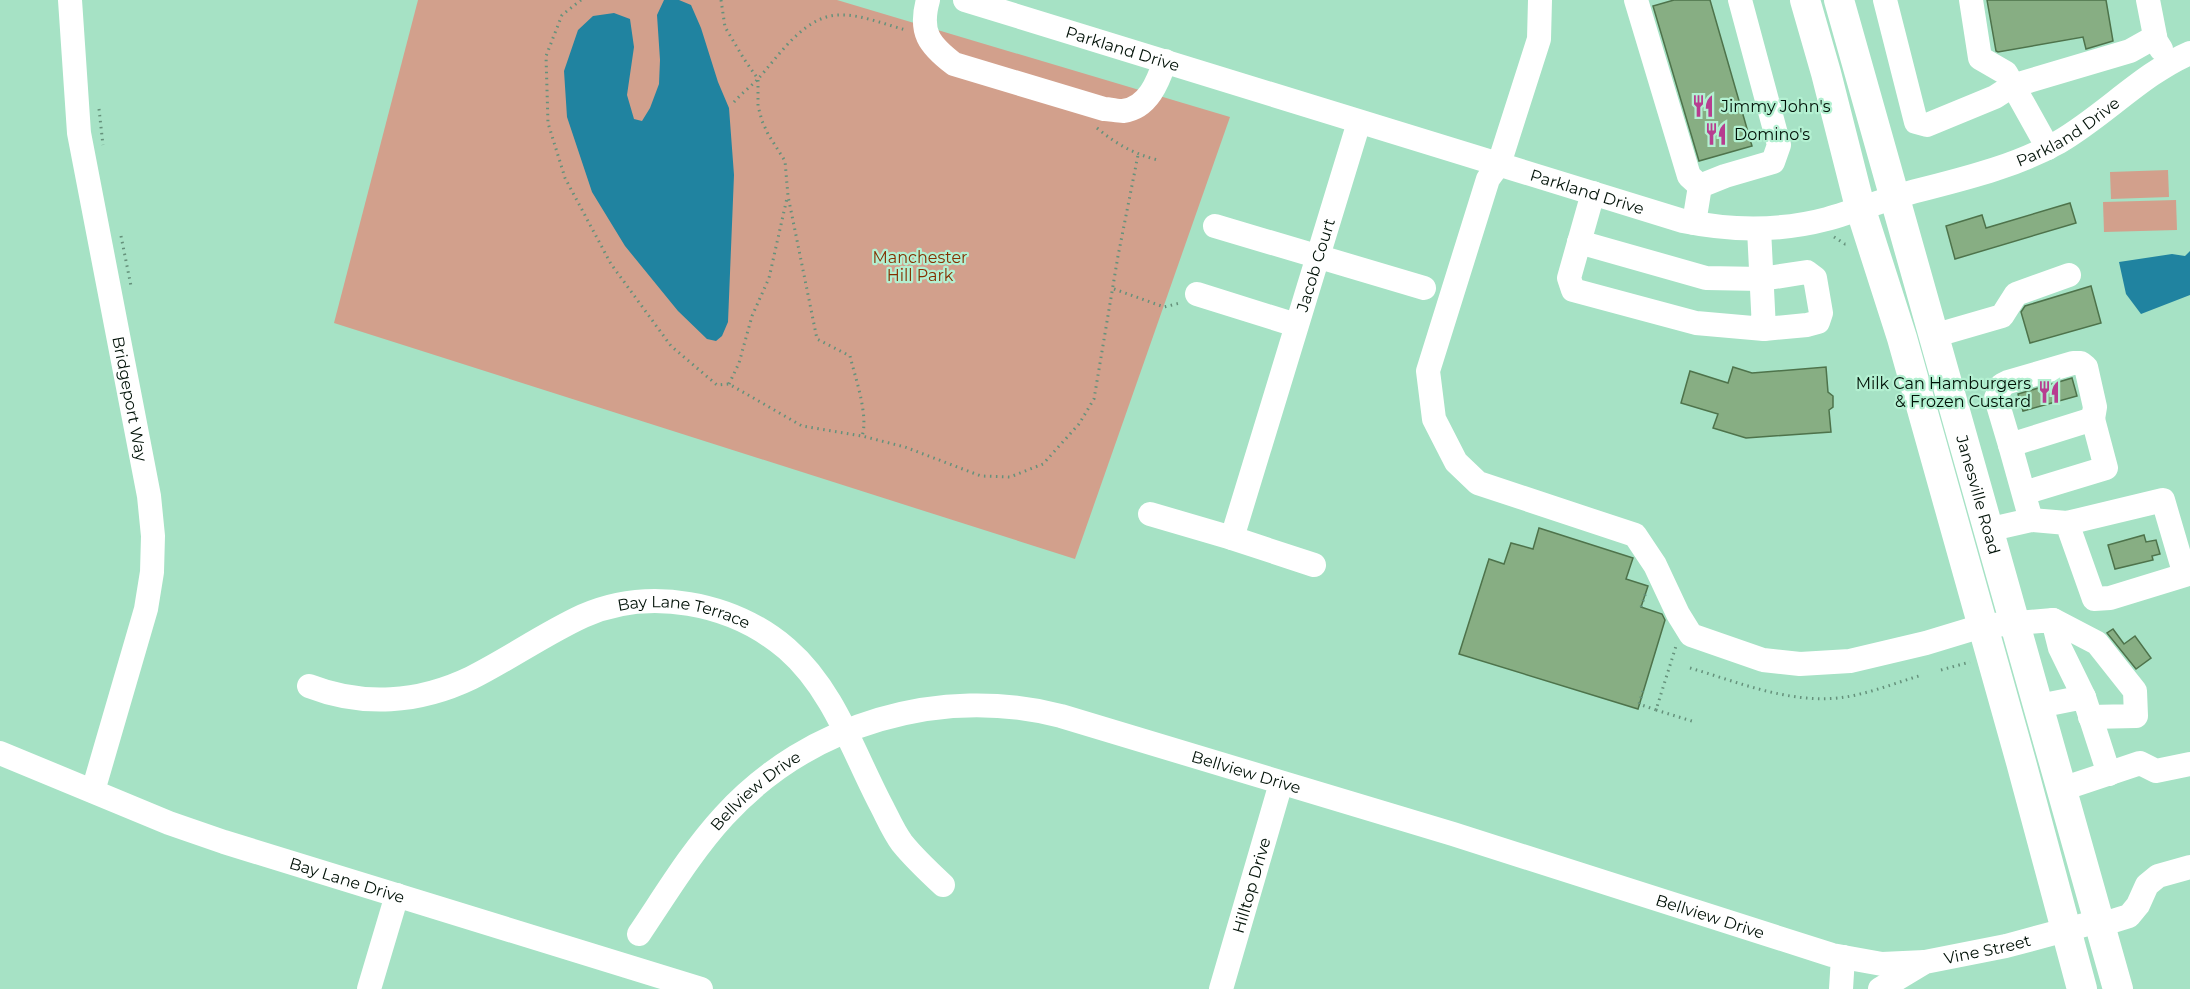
<svg xmlns="http://www.w3.org/2000/svg" width="2190" height="989" viewBox="0 0 2190 989" font-family="Montserrat,sans-serif">
<style>
.green{fill:#d2a08c}
.water{fill:#2083a0}
.building{fill:#87ae83;stroke:#4e734b;stroke-width:1.5}
.lines{fill:none;stroke-linecap:round;stroke-linejoin:round}
.path{stroke:#65917b;stroke-width:3;stroke-dasharray:1.5 4.5;stroke-linecap:butt}
.minor{stroke:#fff;stroke-width:24}
.major{stroke:#fff;stroke-width:30}
.labels{text-anchor:middle;stroke-width:4.5;stroke-linejoin:round;paint-order:stroke}
.street-label{font-size:16px;fill:#001107;stroke:#b3f0d1}
.poi-label{font-size:16px;fill:#001107;stroke:#b3f0d1;text-anchor:start}
.park-label{font-size:16px;fill:#842f00;stroke:#b3f0d1}
</style>
<rect width="100%" height="100%" fill="#a6e2c5"/>
<!-- green -->
<g class="green">
<polygon points="418,0 837,0 1230,117 1075,559 334,323"/>
<polygon points="2168,170 2169,197 2111,199 2110,172"/>
<polygon points="2176,200 2177,230 2104,232 2103,202"/>
</g>
<!-- water -->
<g class="water">
<polygon points="664,0 679,0 691,5 701,28 718,82 729,108 734,175 728,322 722,336 716,341 707,339 678,311 625,246 592,192 567,117 564,71 578,30 593,16 614,13 630,19 634,47 627,95 634,119 642,121 650,108 659,84 660,60 657,15"/>
<polygon points="2190,251 2190,295 2141,314 2126,294 2119,262 2172,254 2185,256"/>
</g>
<!-- building -->
<g class="building">
<polygon points="1674,0 1710,0 1752,146 1699,161 1653,6"/>
<polygon points="1987,0 2106,0 2113,41 2086,49 2083,37 1998,52 1996,51"/>
<polygon points="2070,203 2076,223 1955,259 1946,226 1982,215 1986,228"/>
<polygon points="2091,286 2101,323 2030,343 2021,312 2025,306"/>
<polygon points="1733,367 1752,373 1826,367 1828,392 1833,396 1833,407 1829,410 1831,432 1746,438 1713,428 1718,414 1681,403 1690,371 1728,383"/>
<polygon points="2072,378 2077,396 2023,411 2018,394"/>
<polygon points="1539,528 1633,558 1626,579 1648,586 1641,607 1662,614 1665,620 1638,709 1459,654 1489,559 1504,564 1511,543 1533,549"/>
<polygon points="2144,535 2146,542 2156,540 2160,554 2152,556 2153,560 2115,569 2108,545"/>
<polygon points="2113,629 2124,644 2135,636 2151,658 2136,669 2107,633"/>
</g>
<g class="lines">
<!-- path -->
<g class="path">
<polyline points="581,0 562,15 546,56 548,123 565,178 611,264 671,346 717,385 729,384 802,426 862,436 905,447 981,476 1010,477 1043,464 1079,424 1094,399 1118,256 1138,155"/>
<path d="M721 0 725 27 744 59 758 79V106L762 121 768 134 785 161 788 196 817 339 850 356C855 377 869 416 862 436"/>
<path d="M734 102C741 94 750 87 757 80 779 56 805 13 843 15 862 15 887 25 906 30"/>
<polyline points="99,109 103,145"/>
<path d="M1097 128C1116 144 1134 154 1158 160"/>
<polyline points="121,236 131,286"/>
<polyline points="1834,237 1845,244 1849,244"/>
<polyline points="1114,289 1164,307 1180,303"/>
<polyline points="729,384 739,363 752,316 769,278 787,198"/>
<polyline points="1641,607 1646,592"/>
<path d="M1690 668C1738 682 1787 703 1838 698 1866 695 1895 683 1922 675"/>
<polyline points="1941,670 1970,662"/>
<polyline points="1643,691 1639,704 1656,710 1676,646"/>
<polyline points="1656,710 1695,722"/>
</g>
<!-- minor -->
<g class="minor">
<path id="s1" d="M70 0 79 133 149 496 153 536 152 572 146 609 93 791"/>
<path d="M928 0C919 32 929 45 954 64L1104 109C1110 109 1117 111 1123 111 1148 108 1158 82 1165 61"/>
<path id="s2" d="M965 0 1683 221C1732 231 1778 232 1827 219 1853 212 1878 202 1905 194 1958 180 2010 169 2059 142 2104 116 2143 73 2190 53"/>
<polyline points="1540,0 1539,39 1499,164 1488,179 1428,371 1434,419 1456,462 1478,483 1635,535 1655,565 1678,614 1691,635 1763,660 1800,664 1850,661 1926,643 1982,626 2053,620 2060,648 2084,697"/>
<polyline points="1636,0 1689,176 1700,186"/>
<polyline points="1885,0 1916,122 1927,125 1995,97 2012,86 2130,51 2155,37"/>
<polyline points="1971,0 1980,58 2006,73 2048,148"/>
<polyline points="2148,0 2156,41 2161,49"/>
<polyline points="1593,193 1569,278 1573,290 1696,323 1764,329 1759,229"/>
<polyline points="1694,223 1700,186 1725,176 1773,162 1779,145 1740,0"/>
<polyline points="1215,226 1424,288"/>
<polyline points="1579,242 1706,278 1762,279 1807,272 1815,278 1821,313 1818,322 1807,325 1764,329"/>
<polyline points="1197,294 1296,325"/>
<polyline points="1933,336 2002,316 2016,294 2069,275"/>
<polyline points="2010,445 1996,398 2002,385 2008,382 2073,363 2081,363 2086,367 2095,407 2093,419"/>
<polyline points="2024,493 2106,468 2093,419 2010,445 2031,520"/>
<polyline points="1150,514 1232,538"/>
<polyline points="1987,530 2031,520 2067,523 2163,500 2185,575 2110,598 2094,599 2067,523"/>
<path id="s3" d="M1314 565 1232 538 1359 122"/>
<polyline points="2053,620 2097,643 2135,691 2136,716 2090,717"/>
<path id="s4" d="M309 686C363 707 419 703 471 678 509 659 544 634 583 616 649 587 732 602 787 649 833 689 853 751 880 803 887 816 893 831 902 843 914 858 929 872 943 885"/>
<polyline points="2039,706 2084,697 2109,774"/>
<path id="s5" d="M0 753 169 823 224 842 701 989"/>
<polyline points="2062,789 2140,763 2156,771 2190,764"/>
<polyline points="2100,925 2129,916 2138,905 2147,885 2158,876 2190,867"/>
<path id="s6" d="M639 934C666 894 691 852 724 816 809 723 941 685 1061 716L1453 834 1832 955 1882 964 1925 962"/>
<polyline points="369,989 397,895"/>
<path id="s7" d="M1221 989 1281 783"/>
<polyline points="1841,989 1843,957"/>
<path id="s8" d="M1880 989 1925 962 2006 946 2099 921"/>
</g>
<!-- major -->
<g class="major">
<polyline points="1805,0 1826,73 1860,207 1902,338 2021,762 2082,989"/>
<path id="s9" d="M1839 0 2118 989"/>
</g>
</g>
<!-- icons -->
<defs>
<g id="restaurant-bare" transform="scale(1.8)"><path d="M-5-6h1v4h1v-4h1v4h1v-4h1v5L-1.5 .5V6h-2V.5L-5-1ZM5-6V6H3V1.5H1.5Q1.5-4 5-6Z" fill="#b73d90" stroke="#b3f0d1" stroke-width="2.5" paint-order="stroke"/></g>
</defs>
<g fill-rule="evenodd">
<use href="#restaurant-bare" x="1703" y="106"/>
<use href="#restaurant-bare" x="1716" y="134"/>
<use href="#restaurant-bare" x="2049" y="392"/>
</g>
<g class="labels">
<!-- street labels -->
<g class="street-label">
<text dy="6" stroke="none"><textPath href="#s2" startOffset="165">Parkland Drive</textPath></text>
<text dy="6" stroke="none"><textPath href="#s2" startOffset="1154">Parkland Drive</textPath></text>
<text dy="6" stroke="none"><textPath href="#s2" startOffset="651">Parkland Drive</textPath></text>
<text dy="6" stroke="none"><textPath href="#s3" startOffset="372">Jacob Court</textPath></text>
<text dy="6" stroke="none"><textPath href="#s1" startOffset="404">Bridgeport Way</textPath></text>
<text dy="6" stroke="none"><textPath href="#s9" startOffset="514">Janesville Road</textPath></text>
<text dy="6" stroke="none"><textPath href="#s4" startOffset="399">Bay Lane Terrace</textPath></text>
<text dy="6" stroke="none"><textPath href="#s6" startOffset="708">Bellview Drive</textPath></text>
<text dy="6" stroke="none"><textPath href="#s6" startOffset="186">Bellview Drive</textPath></text>
<text dy="6" stroke="none"><textPath href="#s5" startOffset="370">Bay Lane Drive</textPath></text>
<text dy="6" stroke="none"><textPath href="#s7" startOffset="108">Hilltop Drive</textPath></text>
<text dy="6" stroke="none"><textPath href="#s6" startOffset="1194">Bellview Drive</textPath></text>
<text dy="6" stroke="none"><textPath href="#s8" startOffset="116">Vine Street</textPath></text>
</g>
<!-- poi labels -->
<g class="poi-label">
<text x="1721" y="112">Jimmy John's</text>
<text x="1734" y="140">Domino's</text>
<text x="2031" y="389" text-anchor="end">Milk Can Hamburgers<tspan x="2031" dy="18">&amp; Frozen Custard</tspan></text>
</g>
<!-- park labels -->
<g class="park-label">
<text x="920" y="263">Manchester<tspan x="920" dy="18">Hill Park</tspan></text>
</g>
</g>
</svg>
